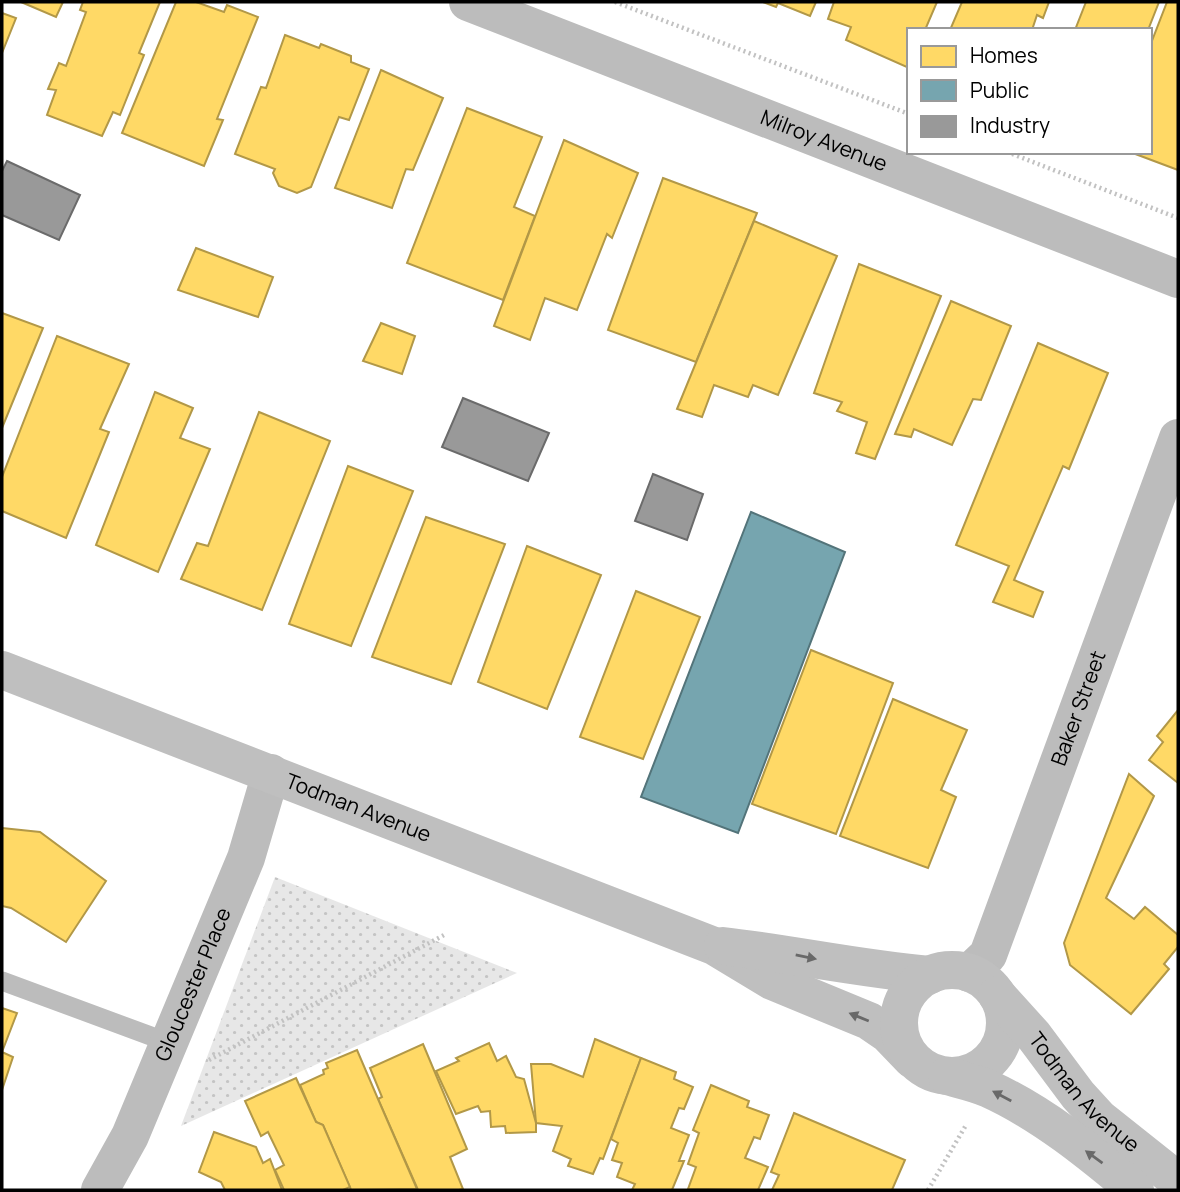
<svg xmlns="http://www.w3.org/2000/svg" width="1180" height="1192" viewBox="0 0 1180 1192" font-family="Manrope,sans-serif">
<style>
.park{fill:url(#park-dots)}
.homes{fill:#ffd966;stroke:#b29847;stroke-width:2}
.public{fill:#76a5af;stroke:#53747a;stroke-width:2}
.industry{fill:#999;stroke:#6b6b6b;stroke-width:2}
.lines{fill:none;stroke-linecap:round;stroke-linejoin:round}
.path{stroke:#c2c2c2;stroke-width:4.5;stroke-dasharray:2 3.5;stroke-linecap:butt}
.lane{stroke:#bcbcbc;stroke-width:19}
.street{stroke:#bcbcbc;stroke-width:38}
.secondary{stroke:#bfbfbf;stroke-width:38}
.oneway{fill:#696969}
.labels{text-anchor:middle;stroke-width:7;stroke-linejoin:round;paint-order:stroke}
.street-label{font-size:21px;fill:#000;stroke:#fff}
</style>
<defs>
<pattern id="park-dots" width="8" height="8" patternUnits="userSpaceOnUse" patternTransform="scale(1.75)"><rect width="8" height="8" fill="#e7e7e7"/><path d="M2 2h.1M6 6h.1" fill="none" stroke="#c4c4c4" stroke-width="1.8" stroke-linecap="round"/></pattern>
</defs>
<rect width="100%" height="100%" fill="#fff"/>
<!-- park -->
<polygon class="park" points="275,877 517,973 181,1126"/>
<!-- homes -->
<g class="homes">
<polygon points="21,2 63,2 56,17"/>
<polygon points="83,2 160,2 139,53 144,55 120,115 113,112 102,136 47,115 56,90 48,89 59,63 66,66 86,12 80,10"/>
<polygon points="176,2 196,2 224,12 227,5 258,17 217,119 223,120 204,166 122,133"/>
<polygon points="763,2 816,2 810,16 778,3 776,7"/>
<polygon points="834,2 937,2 925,30 909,30 909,68 846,40 851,27 828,19"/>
<polygon points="962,2 1049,2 1043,18 1037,15 1032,30 950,30"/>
<polygon points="1086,2 1159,2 1148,30 1075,30"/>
<polygon points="1167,2 1178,2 1178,170 1130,152 1150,152 1150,46"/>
<polygon points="2,13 16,18 2,53"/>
<polygon points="285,35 319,48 321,44 351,56 351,62 369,69 349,120 339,117 311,187 297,193 279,186 273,173 275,169 235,154 261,87 266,88"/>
<polygon points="381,70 443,98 413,170 406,169 392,208 335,188"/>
<polygon points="467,108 542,137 514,207 535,216 503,300 407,263"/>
<polygon points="564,140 638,173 612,238 607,234 577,310 545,298 530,340 494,326"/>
<polygon points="663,178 757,213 696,362 608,330"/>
<polygon points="754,221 837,256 778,395 753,385 748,397 714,385 702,417 677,409"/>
<polygon points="196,248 273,277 258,317 178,290"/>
<polygon points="859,264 941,296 875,459 856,453 867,422 837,411 842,402 814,393"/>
<polygon points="951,301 1011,326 981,400 973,399 952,445 914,429 911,437 895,434"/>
<polygon points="2,313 43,328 2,428"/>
<polygon points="381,323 415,336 402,374 363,361"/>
<polygon points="57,336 129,364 100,429 109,432 66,538 2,511 2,477"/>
<polygon points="1038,343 1108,373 1069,469 1063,466 1014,580 1043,592 1033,617 993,602 1009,566 956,545"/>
<polygon points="155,392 193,408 180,438 210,449 158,572 96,545"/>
<polygon points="259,412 330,441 262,610 181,579 197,543 208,546"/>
<polygon points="348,466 413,491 351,646 289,624"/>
<polygon points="426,517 505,544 451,684 372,657"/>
<polygon points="527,546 601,575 547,709 478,682"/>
<polygon points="636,591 700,617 643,759 580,737"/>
<polygon points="811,650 893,683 836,834 752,804"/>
<polygon points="893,699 967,730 941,790 956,797 928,868 840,836"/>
<polygon points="1178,710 1178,783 1149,760 1163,742 1157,736"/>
<polygon points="1129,774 1154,796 1106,898 1134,919 1145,907 1178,935 1178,947 1164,964 1169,969 1131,1014 1070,965 1064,943"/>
<polygon points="2,828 40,832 106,881 66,942 11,908 2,906"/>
<polygon points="2,1008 17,1013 2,1052"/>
<polygon points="595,1039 641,1058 603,1159 600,1158 593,1174 568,1166 571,1159 553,1151 562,1126 536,1123 531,1064 551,1064 583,1077"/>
<polygon points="489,1043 497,1061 506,1056 516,1077 524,1079 536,1123 536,1132 506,1133 505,1126 491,1127 490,1111 481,1112 478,1106 456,1114 436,1071 459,1061 456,1058"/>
<polygon points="423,1044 467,1149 450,1157 463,1189 459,1190 418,1190 378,1099 382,1097 370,1068"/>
<polygon points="357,1050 378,1099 417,1189 351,1190 323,1125 316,1122 300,1085 324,1074 323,1070 328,1068 326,1063"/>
<polygon points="2,1052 13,1057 2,1090"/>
<polygon points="641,1058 676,1072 674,1079 693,1087 684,1109 679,1108 671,1128 689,1135 679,1161 684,1161 672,1190 632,1190 635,1184 617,1177 622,1163 612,1160 618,1143 611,1139"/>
<polygon points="296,1078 316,1122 323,1125 350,1187 343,1190 284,1190 275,1170 284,1165 268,1132 261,1136 245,1101"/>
<polygon points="711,1085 749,1101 747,1107 769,1115 760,1139 754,1137 745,1158 768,1167 758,1190 688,1189 696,1167 688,1164 699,1133 693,1130"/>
<polygon points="794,1113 905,1160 892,1190 772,1190 779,1175 771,1172"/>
<polygon points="214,1132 256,1147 263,1163 270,1159 282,1190 225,1190 221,1182 199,1172"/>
</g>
<!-- public -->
<polygon class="public" points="751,512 845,552 738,833 641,797"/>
<!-- industry -->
<g class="industry">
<polygon points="7,161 80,195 59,240 2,215 2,171"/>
<polygon points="463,398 549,433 528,481 442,447"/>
<polygon points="653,474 703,494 687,540 635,521"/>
</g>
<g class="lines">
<!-- path -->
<g class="path">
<polyline points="615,2 909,114"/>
<polyline points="1007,152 1178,218"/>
<polyline points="209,1060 446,934"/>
<polyline points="928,1190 966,1125"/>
</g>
<!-- lane -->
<polyline class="lane" points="2,981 167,1042"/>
<!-- street -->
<g class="street">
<path id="s1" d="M468 2 1178 279"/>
<path id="s2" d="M969 973 988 955 1178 438"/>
<path id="s3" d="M100 1190 130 1136 246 858 271 773"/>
</g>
<!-- secondary -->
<g class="secondary">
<path id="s4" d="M2 670 714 946 772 981 869 1021 888 1034 912 1059"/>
<path d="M723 946C792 954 860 969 930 975"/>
<circle cx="952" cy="1023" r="53"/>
<path id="s5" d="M997 995 1034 1036 1078 1095 1099 1118 1178 1181"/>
<path d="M947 1076C961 1080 976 1083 989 1089 1042 1113 1091 1153 1135 1190"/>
</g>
</g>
<!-- one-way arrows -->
<defs><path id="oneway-solid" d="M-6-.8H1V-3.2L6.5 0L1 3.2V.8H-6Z" transform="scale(1.75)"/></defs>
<g class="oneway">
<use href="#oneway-solid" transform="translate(806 957) rotate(11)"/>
<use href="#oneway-solid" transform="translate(859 1017) rotate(-158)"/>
<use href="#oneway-solid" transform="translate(1002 1096) rotate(-152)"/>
<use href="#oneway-solid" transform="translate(1094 1157) rotate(-144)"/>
</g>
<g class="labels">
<!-- street labels -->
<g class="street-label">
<text dy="7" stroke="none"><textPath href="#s1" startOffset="382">Milroy Avenue</textPath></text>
<text dy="7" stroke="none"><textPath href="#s2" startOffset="289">Baker Street</textPath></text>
<text dy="7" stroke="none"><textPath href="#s4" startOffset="382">Todman Avenue</textPath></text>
<text dy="7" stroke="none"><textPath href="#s3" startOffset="226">Gloucester Place</textPath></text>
<text dy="7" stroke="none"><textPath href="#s5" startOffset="131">Todman Avenue</textPath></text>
</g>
</g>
<!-- border -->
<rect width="1180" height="1192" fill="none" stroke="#000000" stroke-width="7"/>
<!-- legend -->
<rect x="907" y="28" width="245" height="126" fill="#ffffff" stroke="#999999" stroke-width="2"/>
<rect x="921" y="46" width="35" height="21" fill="#ffd966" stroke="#999999" stroke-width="2"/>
<text x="970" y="63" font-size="21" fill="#000000">Homes</text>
<rect x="921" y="80" width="35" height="21" fill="#76a5af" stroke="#999999" stroke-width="2"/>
<text x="970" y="98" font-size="21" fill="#000000">Public</text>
<rect x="921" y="116" width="35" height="21" fill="#999999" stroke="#999999" stroke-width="2"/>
<text x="970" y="133" font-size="21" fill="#000000">Industry</text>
</svg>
